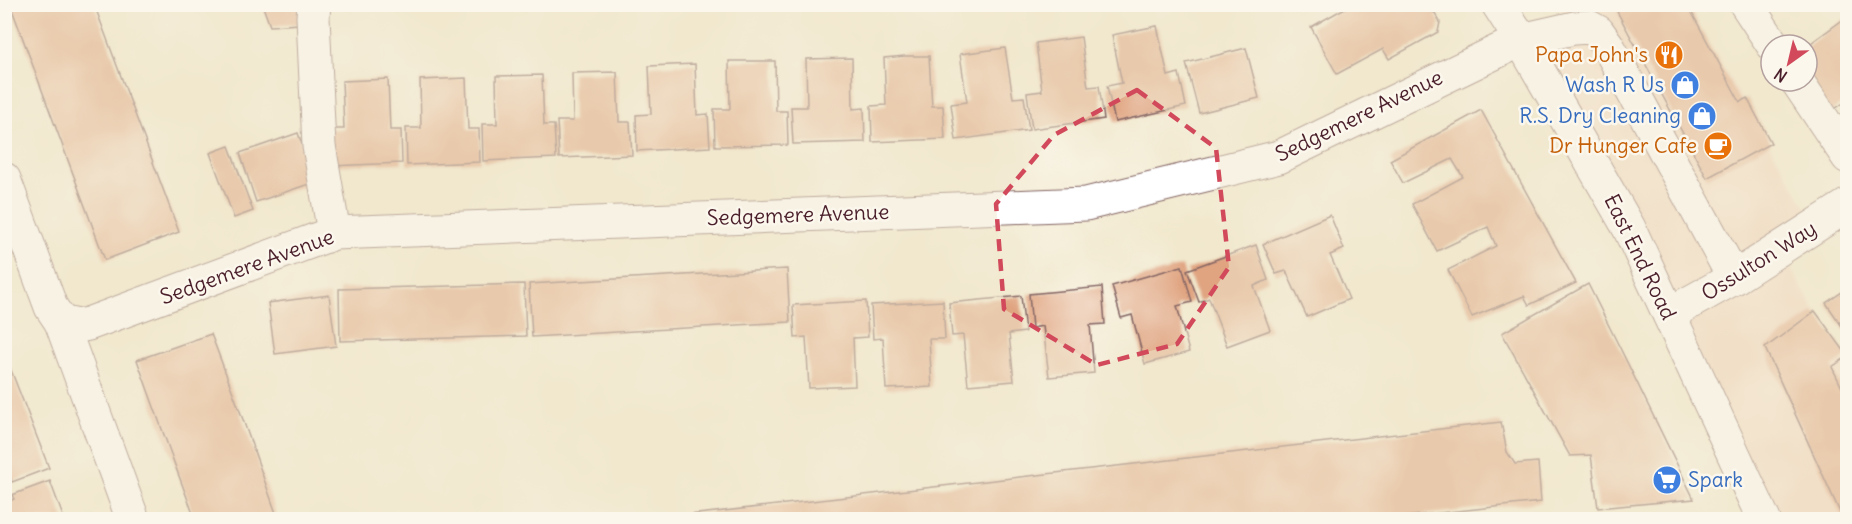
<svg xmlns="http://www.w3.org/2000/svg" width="1852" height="524" viewBox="0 0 1852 524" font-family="Delius,sans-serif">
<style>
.built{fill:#f2d4be}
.building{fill:#e0a481}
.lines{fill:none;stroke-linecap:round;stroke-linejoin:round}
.minor-casing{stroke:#846564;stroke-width:35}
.major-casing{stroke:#846564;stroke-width:35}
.minor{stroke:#fff;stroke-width:33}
.major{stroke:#fff;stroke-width:33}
.marked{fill:none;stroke:#d1495b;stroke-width:4.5;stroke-dasharray:12 8;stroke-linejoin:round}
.labels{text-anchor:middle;stroke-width:5;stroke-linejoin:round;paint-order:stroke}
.food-label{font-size:21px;fill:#c56008;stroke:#fbf7ec;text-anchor:end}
.shop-label{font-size:21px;fill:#366cbe;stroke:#fbf7ec;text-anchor:end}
.street-label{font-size:21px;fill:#4a1f2b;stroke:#fbf7ec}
</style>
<rect width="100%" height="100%" fill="#fbf7ec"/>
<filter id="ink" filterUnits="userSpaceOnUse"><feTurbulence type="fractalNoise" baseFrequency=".0167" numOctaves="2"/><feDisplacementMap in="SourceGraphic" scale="12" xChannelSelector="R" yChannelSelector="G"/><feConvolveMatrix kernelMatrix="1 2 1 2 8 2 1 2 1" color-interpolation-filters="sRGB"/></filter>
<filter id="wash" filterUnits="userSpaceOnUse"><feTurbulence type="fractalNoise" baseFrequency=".008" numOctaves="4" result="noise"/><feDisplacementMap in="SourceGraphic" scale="24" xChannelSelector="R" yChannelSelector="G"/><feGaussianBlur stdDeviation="1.35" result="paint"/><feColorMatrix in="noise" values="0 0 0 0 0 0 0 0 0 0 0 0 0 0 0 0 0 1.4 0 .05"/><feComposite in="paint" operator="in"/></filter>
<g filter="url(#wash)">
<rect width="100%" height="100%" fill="#f1e8cd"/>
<!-- built -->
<polygon class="built" points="1571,5 1685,5 1817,225 1780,250 1847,367 1847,519 1766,519 1521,40"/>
<g id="blocks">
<!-- building -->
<g class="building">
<polygon points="10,4 94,4 179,232 105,260"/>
<polygon points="262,4 299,4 300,24 270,26"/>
<polygon points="374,4 408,4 408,8 374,9"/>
<polygon points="1352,4 1422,4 1424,8 1435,13 1440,22 1438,32 1389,59 1383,49 1337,74 1311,27"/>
<polygon points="1613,4 1687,4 1740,102 1747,98 1771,143 1707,178"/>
<polygon points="1848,16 1848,100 1827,114 1807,79 1807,46"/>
<polygon points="1157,26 1168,76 1179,73 1186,106 1115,122 1107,86 1122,83 1112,35"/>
<polygon points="1081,37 1088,87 1099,86 1104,119 1032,129 1027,93 1042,91 1036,43"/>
<polygon points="1005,48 1013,98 1024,97 1029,130 956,140 951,104 967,102 960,54"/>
<polygon points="1246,48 1259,98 1199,113 1186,63"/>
<polygon points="905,56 929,56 932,106 943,106 945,139 872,142 871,106 886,105 884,58"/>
<polygon points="852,58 853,109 864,108 865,142 793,144 791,107 807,107 806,59"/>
<polygon points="729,61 775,61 776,111 787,111 788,145 715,146 714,109 730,109"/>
<polygon points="695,64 697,115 708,114 710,147 637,151 636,115 651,114 649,66"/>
<polygon points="617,72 619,122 630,122 632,155 559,158 557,121 573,121 572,73"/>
<polygon points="542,75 544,125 554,125 556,158 483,161 482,124 497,124 496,76"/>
<polygon points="466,78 468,129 479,129 480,162 407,165 406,128 421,128 420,80"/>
<polygon points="388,79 390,130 401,130 402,163 329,166 328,129 344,129 342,81"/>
<polygon points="1481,110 1576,283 1529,305 1524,296 1472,317 1448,270 1496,246 1488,227 1437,251 1412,204 1463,177 1452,159 1403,183 1390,160"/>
<polygon points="298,133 315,182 256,202 240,153"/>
<polygon points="229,146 253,211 234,218 210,153"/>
<polygon points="1330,215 1344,249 1330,255 1349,299 1307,317 1286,271 1276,274 1263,244"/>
<polygon points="1256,245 1268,280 1254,286 1270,330 1227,346 1209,298 1199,302 1187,270"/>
<polygon points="1182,266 1192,302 1177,306 1189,352 1145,364 1132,315 1121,318 1112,286"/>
<polygon points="787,269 790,322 532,337 529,284"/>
<polygon points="524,284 526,336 340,341 339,289"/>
<polygon points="1588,284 1623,354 1694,499 1598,508 1591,455 1570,456 1502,333"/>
<polygon points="1102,287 1105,324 1090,325 1094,373 1049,377 1043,326 1032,328 1029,294"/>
<polygon points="1848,288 1848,335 1826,303"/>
<polygon points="329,295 336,346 275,354 268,303"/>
<polygon points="1021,296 1025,332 1009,334 1014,381 968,385 963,335 952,336 949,303"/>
<polygon points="866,301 868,337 853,338 855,386 809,388 806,337 795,338 793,305"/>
<polygon points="943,301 945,339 929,339 932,387 886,389 883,338 873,339 871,305"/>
<polygon points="1815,311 1848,356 1832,367 1848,400 1848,519 1843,519 1765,348"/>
<polygon points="211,334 241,414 278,519 195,519 176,468 137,360"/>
<polygon points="4,352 49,468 12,482 9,474 4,475"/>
<polygon points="1501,422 1507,452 1515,464 1538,462 1541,502 1384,519 663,519 663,518"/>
<polygon points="50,481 64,519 4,519 4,503 14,499 12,495"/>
</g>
</g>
</g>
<g filter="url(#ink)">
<use href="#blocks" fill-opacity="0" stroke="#846564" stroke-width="1.5"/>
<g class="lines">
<!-- minor casing -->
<g class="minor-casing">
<g id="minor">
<polyline points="314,4 313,17 319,146 334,233"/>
<polyline points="1746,4 1773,45"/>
<polyline points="1797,81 1848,157"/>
<polyline points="4,179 51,307 61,322 133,520"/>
<polyline points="1669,314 1734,278 1848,205"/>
<polyline points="61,322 78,326 88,324 334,233 1086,204 1279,157 1521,40 1574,28 1589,27 1598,32 1608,46 1734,278"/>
</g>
</g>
<!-- major casing -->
<g class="major-casing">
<polyline id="major" points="1498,4 1521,40 1629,228 1764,520"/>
</g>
<!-- minor -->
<use href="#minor" class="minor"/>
<!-- major -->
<use href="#major" class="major"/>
</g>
</g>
<!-- marked area -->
<path d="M0 0H1852V524H0ZM1137 90 1216 148 1229 267 1177 344 1097 365 1004 309 996 204 1054 135Z" fill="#f1e8cd" fill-opacity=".55" fill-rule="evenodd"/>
<path class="marked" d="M1137 90 1216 148 1229 267 1177 344 1097 365 1004 309 996 204 1054 135Z"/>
<!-- icons -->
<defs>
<g id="restaurant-disc" transform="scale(1.5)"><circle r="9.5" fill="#e8710a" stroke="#fbf7ec"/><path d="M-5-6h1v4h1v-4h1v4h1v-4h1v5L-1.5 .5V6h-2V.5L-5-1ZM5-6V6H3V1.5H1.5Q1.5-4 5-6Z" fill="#fff"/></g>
<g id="shop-disc" transform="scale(1.5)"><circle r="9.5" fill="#3f7fe0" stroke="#fbf7ec"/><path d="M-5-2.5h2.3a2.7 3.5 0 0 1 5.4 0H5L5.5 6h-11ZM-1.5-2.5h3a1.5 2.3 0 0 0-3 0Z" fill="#fff"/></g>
<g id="cafe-disc" transform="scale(1.5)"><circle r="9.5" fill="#e8710a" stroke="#fbf7ec"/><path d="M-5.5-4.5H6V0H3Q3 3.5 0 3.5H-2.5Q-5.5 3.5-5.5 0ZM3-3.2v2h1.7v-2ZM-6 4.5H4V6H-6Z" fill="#fff"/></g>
<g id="supermarket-disc" transform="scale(1.5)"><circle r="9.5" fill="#3f7fe0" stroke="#fbf7ec"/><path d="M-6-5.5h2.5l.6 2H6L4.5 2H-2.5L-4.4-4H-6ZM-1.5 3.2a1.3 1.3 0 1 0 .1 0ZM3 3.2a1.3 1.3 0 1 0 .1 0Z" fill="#fff"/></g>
</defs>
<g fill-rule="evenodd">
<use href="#restaurant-disc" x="1669" y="55"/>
<use href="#shop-disc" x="1685" y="85"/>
<use href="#shop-disc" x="1702" y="116"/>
<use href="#cafe-disc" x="1718" y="146"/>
<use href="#supermarket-disc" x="1667" y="480"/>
</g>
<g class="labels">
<!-- food labels -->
<g class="food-label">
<text x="1648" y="62">Papa John's</text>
<text x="1697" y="153">Dr Hunger Cafe</text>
</g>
<!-- shop labels -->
<g class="shop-label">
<text x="1664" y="92">Wash R Us</text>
<text x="1681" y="123">R.S. Dry Cleaning</text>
<text x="1688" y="487" text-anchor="start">Spark</text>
</g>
<!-- street labels -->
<g class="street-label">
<text transform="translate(1359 116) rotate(-26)" y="7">Sedgemere Avenue</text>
<text transform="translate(798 215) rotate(-2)" y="7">Sedgemere Avenue</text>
<text transform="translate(1640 257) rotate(64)" y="7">East End Road</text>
<text transform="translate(1759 261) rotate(-32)" y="7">Ossulton Way</text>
<text transform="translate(247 267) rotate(-20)" y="7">Sedgemere Avenue</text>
</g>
</g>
<!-- margin -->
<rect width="1852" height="524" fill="none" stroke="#fbf7ec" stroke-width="24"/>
<!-- north arrow -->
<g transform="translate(1789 63) rotate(214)"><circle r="28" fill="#fbf7ec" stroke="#b4a19f" stroke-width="1.5"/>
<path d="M0-4.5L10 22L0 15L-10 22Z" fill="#d1495b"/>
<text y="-9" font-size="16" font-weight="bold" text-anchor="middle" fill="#4a1f2b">N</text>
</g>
</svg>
